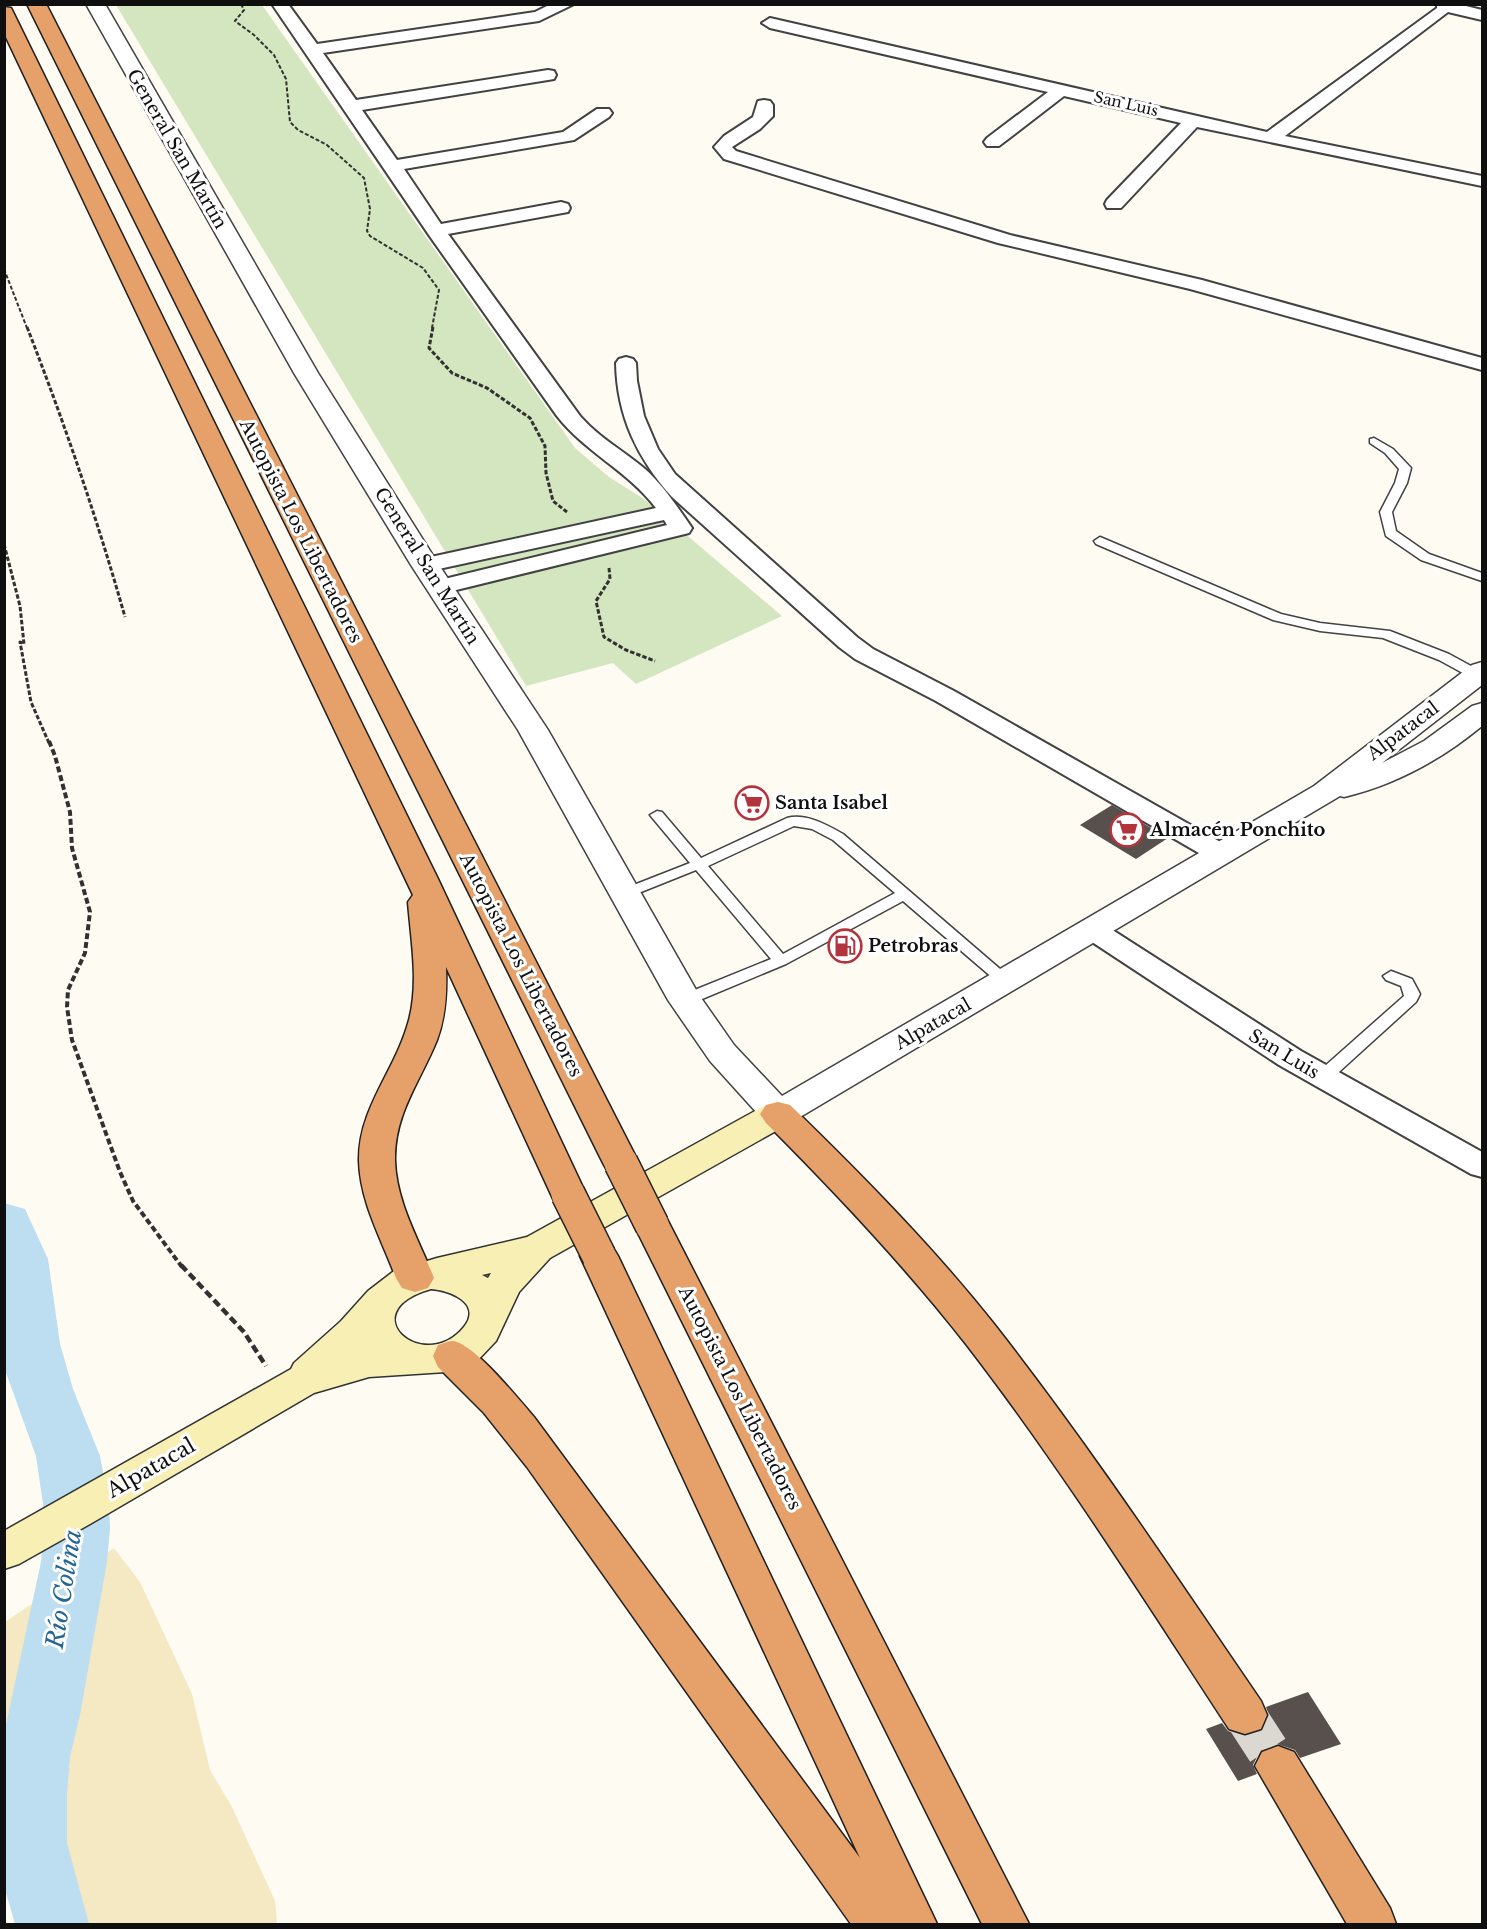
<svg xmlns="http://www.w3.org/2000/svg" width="1487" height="1929" viewBox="0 0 1487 1929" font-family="'Libre Baskerville',serif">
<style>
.green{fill:#d3e6bf}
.sand{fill:#f5e9c4}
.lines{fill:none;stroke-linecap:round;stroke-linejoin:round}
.river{fill:#bcdef0;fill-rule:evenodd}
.building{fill:#57504d}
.motorway-tunnel{stroke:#dad8d1;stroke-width:42;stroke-dasharray:42 21;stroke-linecap:butt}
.service-casing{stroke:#424242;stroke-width:3}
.minor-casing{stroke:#424242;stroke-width:4}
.tertiary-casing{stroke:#424242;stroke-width:3}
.secondary-casing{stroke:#313131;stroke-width:3}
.motorway-casing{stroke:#202020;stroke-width:3}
.path-far3{stroke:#313131;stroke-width:2;stroke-dasharray:4 2;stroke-linecap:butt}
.path-far2{stroke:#313131;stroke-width:3;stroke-dasharray:4.5 2;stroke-linecap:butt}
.path-far1{stroke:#313131;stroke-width:4;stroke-dasharray:6 3;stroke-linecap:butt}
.path{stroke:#313131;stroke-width:4.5;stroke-dasharray:8 4;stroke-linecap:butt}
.service{fill:#fff;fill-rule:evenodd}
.minor{fill:#fff;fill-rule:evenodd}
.tertiary{fill:#fff;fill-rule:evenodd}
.secondary{fill:#f7efb4;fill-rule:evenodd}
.motorway{fill:#e6a069;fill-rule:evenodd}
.motorway-bridge-casing{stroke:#202020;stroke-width:36;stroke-linecap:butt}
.motorway-bridge{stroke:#e6a069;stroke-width:33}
.labels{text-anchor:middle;stroke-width:6;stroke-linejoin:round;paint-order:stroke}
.far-street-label{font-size:15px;fill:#0f0f0f;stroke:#fff}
.street-label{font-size:18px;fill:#0f0f0f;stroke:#fff}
.poi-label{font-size:18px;font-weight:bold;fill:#0f0f0f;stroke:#fff;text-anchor:start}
.near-street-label{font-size:21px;fill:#0f0f0f;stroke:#fff}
.near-water-label{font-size:24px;font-style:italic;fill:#246596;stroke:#fff}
</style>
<rect width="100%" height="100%" fill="#fefbf3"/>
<!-- green -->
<polygon class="green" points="116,5 262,5 575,448 609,477 644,499 782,616 636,684 613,663 526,686"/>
<!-- sand -->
<polygon class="sand" points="114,1548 140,1582 192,1694 210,1770 232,1807 275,1901 277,1924 30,1924 24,1880 5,1807 5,1622"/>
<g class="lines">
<!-- river -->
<polygon class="river" points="4,1203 25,1209 48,1259 60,1344 73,1389 100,1456 109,1504 110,1529 107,1562 80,1715 70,1757 67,1794 67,1843 89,1924 15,1924 4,1886 4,1734 41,1562 44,1529 43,1504 36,1456 4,1367"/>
</g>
<!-- building -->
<g class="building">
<polygon points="1112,805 1168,838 1136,859 1080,825"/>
<polygon points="1308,1692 1341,1744 1300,1758 1295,1750 1277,1744 1260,1751 1253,1765 1257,1774 1238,1781 1206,1729 1222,1723 1228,1731 1244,1736 1262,1731 1269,1716 1266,1707"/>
</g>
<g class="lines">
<!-- motorway-tunnel -->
<polyline class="motorway-tunnel" points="1245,1715 1278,1766"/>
<!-- service casing -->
<g class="service-casing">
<g id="service">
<polygon points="1374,438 1393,449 1411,468 1407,483 1392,512 1396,531 1429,554 1482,573 1482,581 1421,560 1386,536 1380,512 1395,483 1399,469 1385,453 1370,443 1370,439"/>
<polygon points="1100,537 1281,614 1320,623 1390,631 1449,654 1482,672 1482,676 1472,678 1439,660 1383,638 1320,631 1273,620 1096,544 1094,541"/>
<path d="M657 811 662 812 701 858 787 818C806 813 827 825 843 834L1014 981 1011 985H1001L903 901 786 964 690 1004H680L677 1000 680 996 771 959 696 870 631 896H621L619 893 621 890 690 863 650 815ZM794 826 812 829 833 840 895 893 783 954 708 866Z"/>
<polygon points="1391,971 1412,979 1420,994 1416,1002 1329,1081 1317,1081 1315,1077 1317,1073 1404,996 1401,986 1386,980 1383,976"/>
</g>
</g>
<!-- minor casing -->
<g class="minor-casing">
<g id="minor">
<path d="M272 4H288L317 44 535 12 551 4H574L539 21 323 53 356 100 548 70 554 71 556 75 554 79 548 80 362 110 397 160 563 132 597 109H609L612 113 609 117 574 140 404 169 441 224 561 202 568 204 570 208 568 212 448 234 580 416C599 438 624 451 645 469 664 486 678 508 692 528L689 533 440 594 432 592 428 587 432 582 667 525 664 520 425 572 417 570 413 565 417 560 656 508C628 471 585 452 557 416L429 235Z"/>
<polygon points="1437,4 1458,4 1482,10 1482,20 1448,12 1285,136 1482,176 1482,186 1197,127 1121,208 1107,208 1105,204 1107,200 1181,123 1064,96 999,146 987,146 984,142 987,138 1048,92 770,28 762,23 770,18 1267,132 1437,8"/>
<polygon points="764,100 770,101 773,105 773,116 760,129 732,147 736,151 1010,235 1202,280 1482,358 1482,370 1190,289 998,243 724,159 714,147 724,136 753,117 758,101"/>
<path d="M626 357 633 359 636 363 637 381 644 416 658 449 675 474 857 637 873 649 954 691 1231 848 1235 854 1231 860 1221 862 1211 860 936 701 855 659 839 647 672 497C637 458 617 416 616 363L619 359Z"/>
<polygon points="1093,921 1103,924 1301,1051 1482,1152 1482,1177 1471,1174 1279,1065 1083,936 1079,930 1083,924"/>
</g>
</g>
<!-- tertiary casing -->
<g class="tertiary-casing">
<path id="tertiary" d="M86 4H105L318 373 439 565 548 730 699 995 734 1045 782 1096 1314 786 1472 665 1482 662V685L1382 763 1424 741 1472 706 1482 703V726C1442 759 1395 785 1344 797L1340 796 790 1123 778 1126 766 1123 710 1061 668 1000 518 730 411 565 294 373Z"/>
</g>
<!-- secondary casing -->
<g class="secondary-casing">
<path id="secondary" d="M778 1102 790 1105 796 1114 790 1123 550 1258 519 1292 496 1341 477 1361 446 1372 369 1377 314 1393 90 1524 19 1564 4 1569V1531L291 1369 294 1363 341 1321 368 1291 394 1271 437 1258 527 1237 766 1105ZM491 1273 488 1278 482 1275ZM431 1289C449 1290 483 1303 464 1327 424 1376 350 1312 431 1289Z"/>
</g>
<!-- motorway casing -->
<g class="motorway-casing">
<g id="motorway">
<polygon points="27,4 46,4 639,1163 634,1172 621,1176 608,1172 603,1163"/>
<path d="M4 7 11 8 13 12 438 879 586 1194 581 1203 568 1207 555 1203 446 967C447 992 446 1016 437 1040 421 1080 394 1114 395 1160 396 1202 419 1240 434 1278L428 1288 415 1292 402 1288 396 1278C382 1240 360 1202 359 1161 358 1108 396 1070 409 1020 419 982 411 941 408 902L413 895 4 33Z"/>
<path d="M778 1102 790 1105C862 1175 932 1246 994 1324 1089 1445 1174 1574 1261 1701L1267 1715 1261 1729 1245 1734 1229 1729C1144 1599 1061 1467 966 1344 904 1265 836 1193 766 1123L760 1114 766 1105Z"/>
<polygon points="652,1211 665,1215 670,1225 1029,1924 982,1924 634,1225 639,1215"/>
<path d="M599 1242 612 1246 618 1256 937 1924H851L527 1467 484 1413 438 1367 433 1356 438 1345C442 1344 448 1341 452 1341 472 1341 520 1401 534 1417L860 1858 580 1256 586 1246Z"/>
<polygon points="1278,1746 1294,1752 1390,1908 1396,1924 1347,1924 1255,1766 1262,1752"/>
</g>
</g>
<!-- path-far3 -->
<g class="path-far3">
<polyline points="241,4 244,10 235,21 254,35 274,55 286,79 290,122 298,130 327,145 364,178 370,209 367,231 370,236 423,268 439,290 432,328"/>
<polyline points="4,269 27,328"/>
</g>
<!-- path-far2 -->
<g class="path-far2">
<path d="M27 327C64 422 97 518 125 617"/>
<polyline points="433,327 429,348 452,373 487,388 530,418 545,446 546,473 553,501 567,512"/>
<polyline points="4,544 20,606 24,644 20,642 31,702 49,743"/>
<polyline points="609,568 610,579 596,601 604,637 626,650 655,661"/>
</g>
<!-- path-far1 -->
<polyline class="path-far1" points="49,741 55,756 70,812 72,848 90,912 85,953 68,990 67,1007 72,1040 120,1172 133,1201 182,1267"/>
<!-- path -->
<polyline class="path" points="181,1265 244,1332 266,1366"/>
<!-- service -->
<use href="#service" class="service"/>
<!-- minor -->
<use href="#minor" class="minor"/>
<!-- tertiary -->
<use href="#tertiary" class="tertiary"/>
<!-- secondary -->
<use href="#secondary" class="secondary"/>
<!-- motorway -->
<use href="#motorway" class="motorway"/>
<!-- motorway-bridge casing -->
<g class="motorway-bridge-casing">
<g id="motorway-bridge">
<polyline points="621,1163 652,1225"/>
<polyline points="568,1194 599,1256"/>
</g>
</g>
<!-- motorway-bridge -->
<use href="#motorway-bridge" class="motorway-bridge"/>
</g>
<!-- icons -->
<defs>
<g id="supermarket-ring" transform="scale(1.725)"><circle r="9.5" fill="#fff" stroke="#b2343c" stroke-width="1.5"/><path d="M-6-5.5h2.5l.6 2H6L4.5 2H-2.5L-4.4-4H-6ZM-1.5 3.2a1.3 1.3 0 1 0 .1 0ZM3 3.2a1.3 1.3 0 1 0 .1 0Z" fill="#b2343c"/></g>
<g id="fuel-ring" transform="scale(1.725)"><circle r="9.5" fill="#fff" stroke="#b2343c" stroke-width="1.5"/><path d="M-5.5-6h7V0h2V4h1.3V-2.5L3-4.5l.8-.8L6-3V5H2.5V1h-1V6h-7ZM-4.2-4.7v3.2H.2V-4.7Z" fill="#b2343c"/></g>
</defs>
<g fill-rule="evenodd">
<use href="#supermarket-ring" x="752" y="803"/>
<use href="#supermarket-ring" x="1127" y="830"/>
<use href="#fuel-ring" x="845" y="946"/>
</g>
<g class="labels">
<!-- far-street labels -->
<g class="far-street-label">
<text transform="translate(1126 104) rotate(13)" y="5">San Luis</text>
</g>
<!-- street labels -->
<g class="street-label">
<text transform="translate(177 149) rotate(60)" y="6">General San Martín</text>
<text transform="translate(301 531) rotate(63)" y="6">Autopista Los Libertadores</text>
<text transform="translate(427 566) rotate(58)" y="6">General San Martín</text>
<text transform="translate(1403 731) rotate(-37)" y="6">Alpatacal</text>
<text transform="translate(521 965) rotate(63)" y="6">Autopista Los Libertadores</text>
<text transform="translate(933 1024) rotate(-30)" y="6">Alpatacal</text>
<text transform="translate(1284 1054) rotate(31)" y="6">San Luis</text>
<text transform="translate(740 1398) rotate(63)" y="6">Autopista Los Libertadores</text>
</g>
<!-- poi labels -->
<g class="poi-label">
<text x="775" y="809">Santa Isabel</text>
<text x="1150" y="836">Almacén Ponchito</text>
<text x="868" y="952">Petrobras</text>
</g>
<!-- near-street labels -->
<g class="near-street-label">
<text transform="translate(151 1468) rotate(-30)" y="7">Alpatacal</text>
</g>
<!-- near-water labels -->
<g class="near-water-label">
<text transform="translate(64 1589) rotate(-81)" y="8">Río Colina</text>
</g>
</g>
<!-- border -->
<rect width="1487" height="1929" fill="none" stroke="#0f0f0f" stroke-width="12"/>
</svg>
